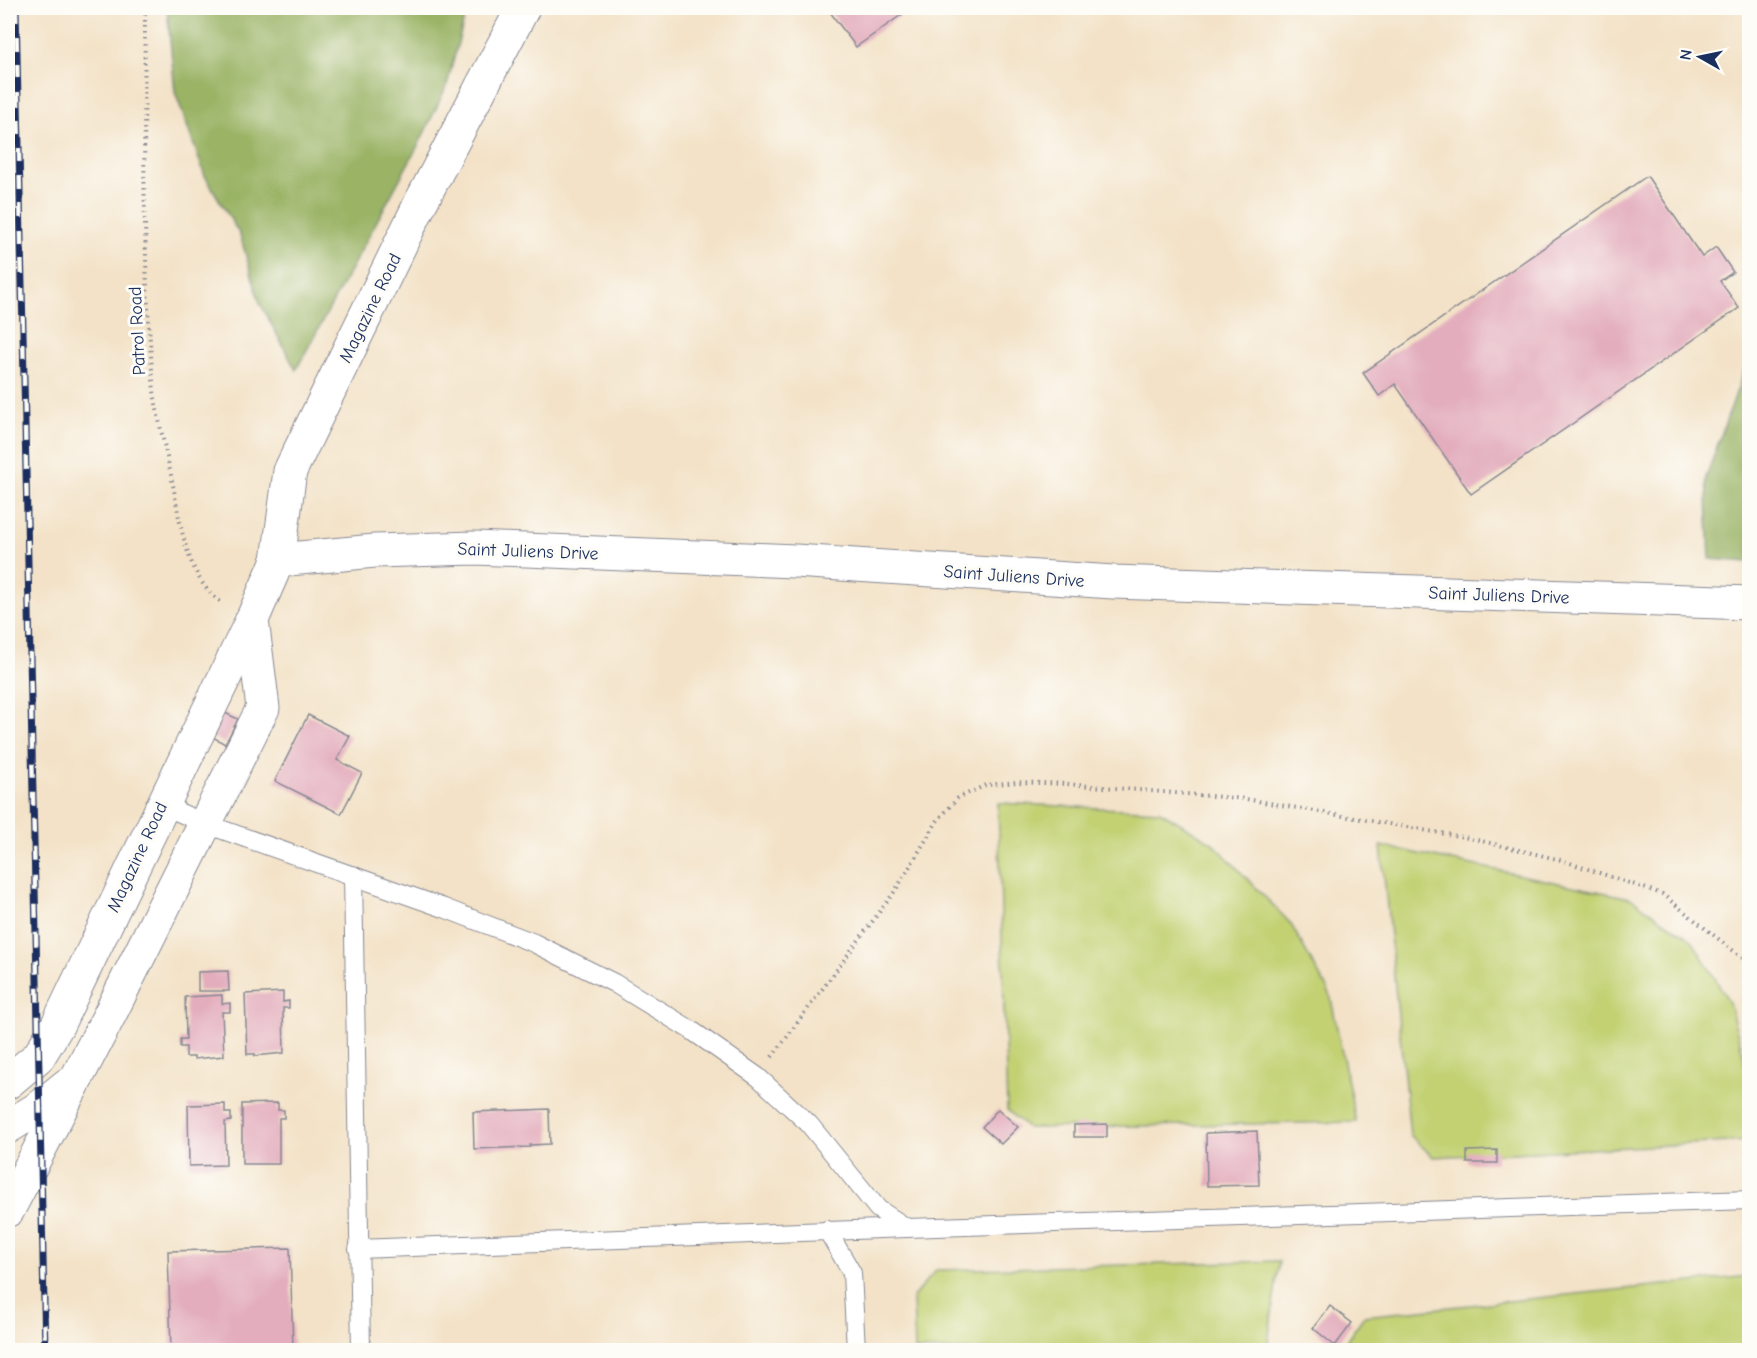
<svg xmlns="http://www.w3.org/2000/svg" width="1757" height="1358" viewBox="0 0 1757 1358" font-family="'Comic Neue',sans-serif">
<style>
.green{fill:#c3d173;stroke:#6f8068;stroke-width:1.5}
.forest{fill:#9ab365;stroke:#5a7162;stroke-width:1.5}
.building{fill:#e3adbd}
.lines{fill:none;stroke-linecap:round;stroke-linejoin:round}
.service-casing{stroke:#878892;stroke-width:20}
.minor-casing{stroke:#878892;stroke-width:35}
.path{stroke:#878892;stroke-width:4;stroke-dasharray:1.5 4.5;stroke-linecap:butt}
.service{stroke:#fff;stroke-width:18}
.minor{stroke:#fff;stroke-width:33}
.rail-casing{stroke:#1b2f5e;stroke-width:7}
.rail{stroke:#fdfcf7;stroke-width:4.5;stroke-dasharray:14;stroke-linecap:butt}
.labels{text-anchor:middle;stroke-width:6;stroke-linejoin:round;paint-order:stroke}
.street-label{font-size:18px;fill:#1b2f5e;stroke:#fdfcf7}
</style>
<rect width="100%" height="100%" fill="#fdfcf7"/>
<filter id="ink" filterUnits="userSpaceOnUse"><feTurbulence type="fractalNoise" baseFrequency=".0167" numOctaves="2"/><feDisplacementMap in="SourceGraphic" scale="12" xChannelSelector="R" yChannelSelector="G"/><feConvolveMatrix kernelMatrix="1 2 1 2 8 2 1 2 1" color-interpolation-filters="sRGB"/></filter>
<filter id="wash" filterUnits="userSpaceOnUse"><feTurbulence type="fractalNoise" baseFrequency=".008" numOctaves="4" result="noise"/><feDisplacementMap in="SourceGraphic" scale="24" xChannelSelector="R" yChannelSelector="G"/><feGaussianBlur stdDeviation="1.35" result="paint"/><feColorMatrix in="noise" values="0 0 0 0 0 0 0 0 0 0 0 0 0 0 0 0 0 1.4 0 .05"/><feComposite in="paint" operator="in"/></filter>
<g filter="url(#wash)">
<rect width="100%" height="100%" fill="#f3e2c7"/>
<!-- green -->
<g class="green">
<polygon points="998,803 1160,811 1213,843 1290,923 1330,994 1356,1122 1028,1128 1007,1110"/>
<polygon points="1381,846 1630,898 1692,940 1728,1000 1742,1050 1749,1084 1749,1141 1433,1157 1410,1135"/>
<polygon points="1279,1261 1267,1350 915,1350 913,1297 936,1270"/>
<polygon points="1749,1276 1749,1350 1340,1350 1364,1316"/>
</g>
<!-- forest -->
<g class="forest">
<polygon points="167,8 467,8 447,85 421,140 296,370 260,303 240,235 205,176 175,92"/>
<polygon points="1749,357 1749,562 1710,559 1706,477"/>
</g>
<g id="blocks">
<!-- building -->
<g class="building">
<polygon points="827,8 911,8 856,47"/>
<polygon points="1647,176 1702,257 1716,247 1733,272 1720,281 1739,308 1471,494 1395,384 1379,396 1363,373"/>
<polygon points="223,712 238,719 225,744 211,736"/>
<polygon points="308,715 350,736 337,760 362,773 341,814 275,781"/>
<polygon points="228,971 229,991 198,991 198,972"/>
<polygon points="283,992 283,1002 289,1001 289,1008 283,1008 284,1053 255,1056 255,1054 247,1054 245,994"/>
<polygon points="222,995 222,1004 230,1003 230,1012 222,1012 224,1056 194,1059 194,1057 186,1057 186,1047 180,1047 180,1039 186,1039 185,997"/>
<polygon points="278,1103 278,1110 284,1110 284,1118 279,1118 279,1164 242,1164 242,1104"/>
<polygon points="225,1104 225,1113 231,1113 231,1121 225,1122 226,1165 189,1166 188,1105"/>
<polygon points="549,1109 550,1144 530,1145 530,1147 474,1149 473,1112"/>
<polygon points="998,1109 1018,1127 1001,1144 982,1127"/>
<polygon points="1107,1124 1107,1137 1074,1137 1074,1125"/>
<polygon points="1257,1131 1259,1185 1207,1186 1206,1133"/>
<polygon points="1497,1150 1497,1163 1467,1163 1467,1151"/>
<polygon points="290,1248 293,1350 171,1350 168,1251"/>
<polygon points="1330,1306 1352,1323 1335,1346 1313,1328"/>
</g>
</g>
</g>
<g filter="url(#ink)">
<use href="#blocks" fill-opacity="0" stroke="#878892" stroke-width="1.5"/>
<g class="lines">
<!-- service casing -->
<g class="service-casing">
<g id="service">
<polyline points="162,805 206,824 444,908 534,943 614,983 691,1030 758,1077 809,1124 878,1209 907,1228 1750,1200"/>
<polyline points="353,875 361,1350"/>
<polyline points="827,1230 852,1273 856,1350"/>
<polyline points="358,1249 907,1228"/>
</g>
</g>
<!-- minor casing -->
<g class="minor-casing">
<g id="minor">
<polyline points="278,560 375,551 475,548 795,561 1113,582 1750,603"/>
<polyline points="8,1082 39,1056 57,1026 252,620 278,560 290,471 421,202 523,8"/>
<polyline points="8,1127 40,1107 67,1085"/>
<polyline points="8,1210 109,1016 263,708 252,620"/>
</g>
</g>
<!-- path -->
<g class="path">
<path d="M145 8C144 135 142 263 154 391 158 422 167 454 173 485 180 522 187 582 223 603"/>
<polyline points="772,1057 895,891 938,820 958,798 986,785 1017,782 1067,784 1246,799 1469,838 1561,860 1662,894 1750,964"/>
</g>
<!-- service -->
<use href="#service" class="service"/>
<!-- minor -->
<use href="#minor" class="minor"/>
<!-- rail casing -->
<g class="rail-casing">
<polyline id="rail" points="16,8 45,1350"/>
</g>
<!-- rail -->
<use href="#rail" class="rail"/>
</g>
</g>
<g class="labels">
<!-- street labels -->
<g class="street-label">
<text transform="translate(370 308) rotate(-64)" y="6">Magazine Road</text>
<text transform="translate(137 331) rotate(-93)" y="6">Patrol Road</text>
<text transform="translate(528 551) rotate(2)" y="6">Saint Juliens Drive</text>
<text transform="translate(1014 576) rotate(4)" y="6">Saint Juliens Drive</text>
<text transform="translate(1499 595) rotate(2)" y="6">Saint Juliens Drive</text>
<text transform="translate(137 857) rotate(-65)" y="6">Magazine Road</text>
</g>
</g>
<!-- margin -->
<rect width="1757" height="1358" fill="none" stroke="#fdfcf7" stroke-width="30"/>
<!-- north arrow -->
<g transform="translate(1700 57) rotate(279)" stroke="#fdfcf7" stroke-width="4.5" paint-order="stroke">
<path d="M0-4.5L10 22L0 15L-10 22Z" fill="#1b2f5e"/>
<text y="-9" font-size="16" font-weight="bold" text-anchor="middle" fill="#1b2f5e">N</text>
</g>
</svg>
